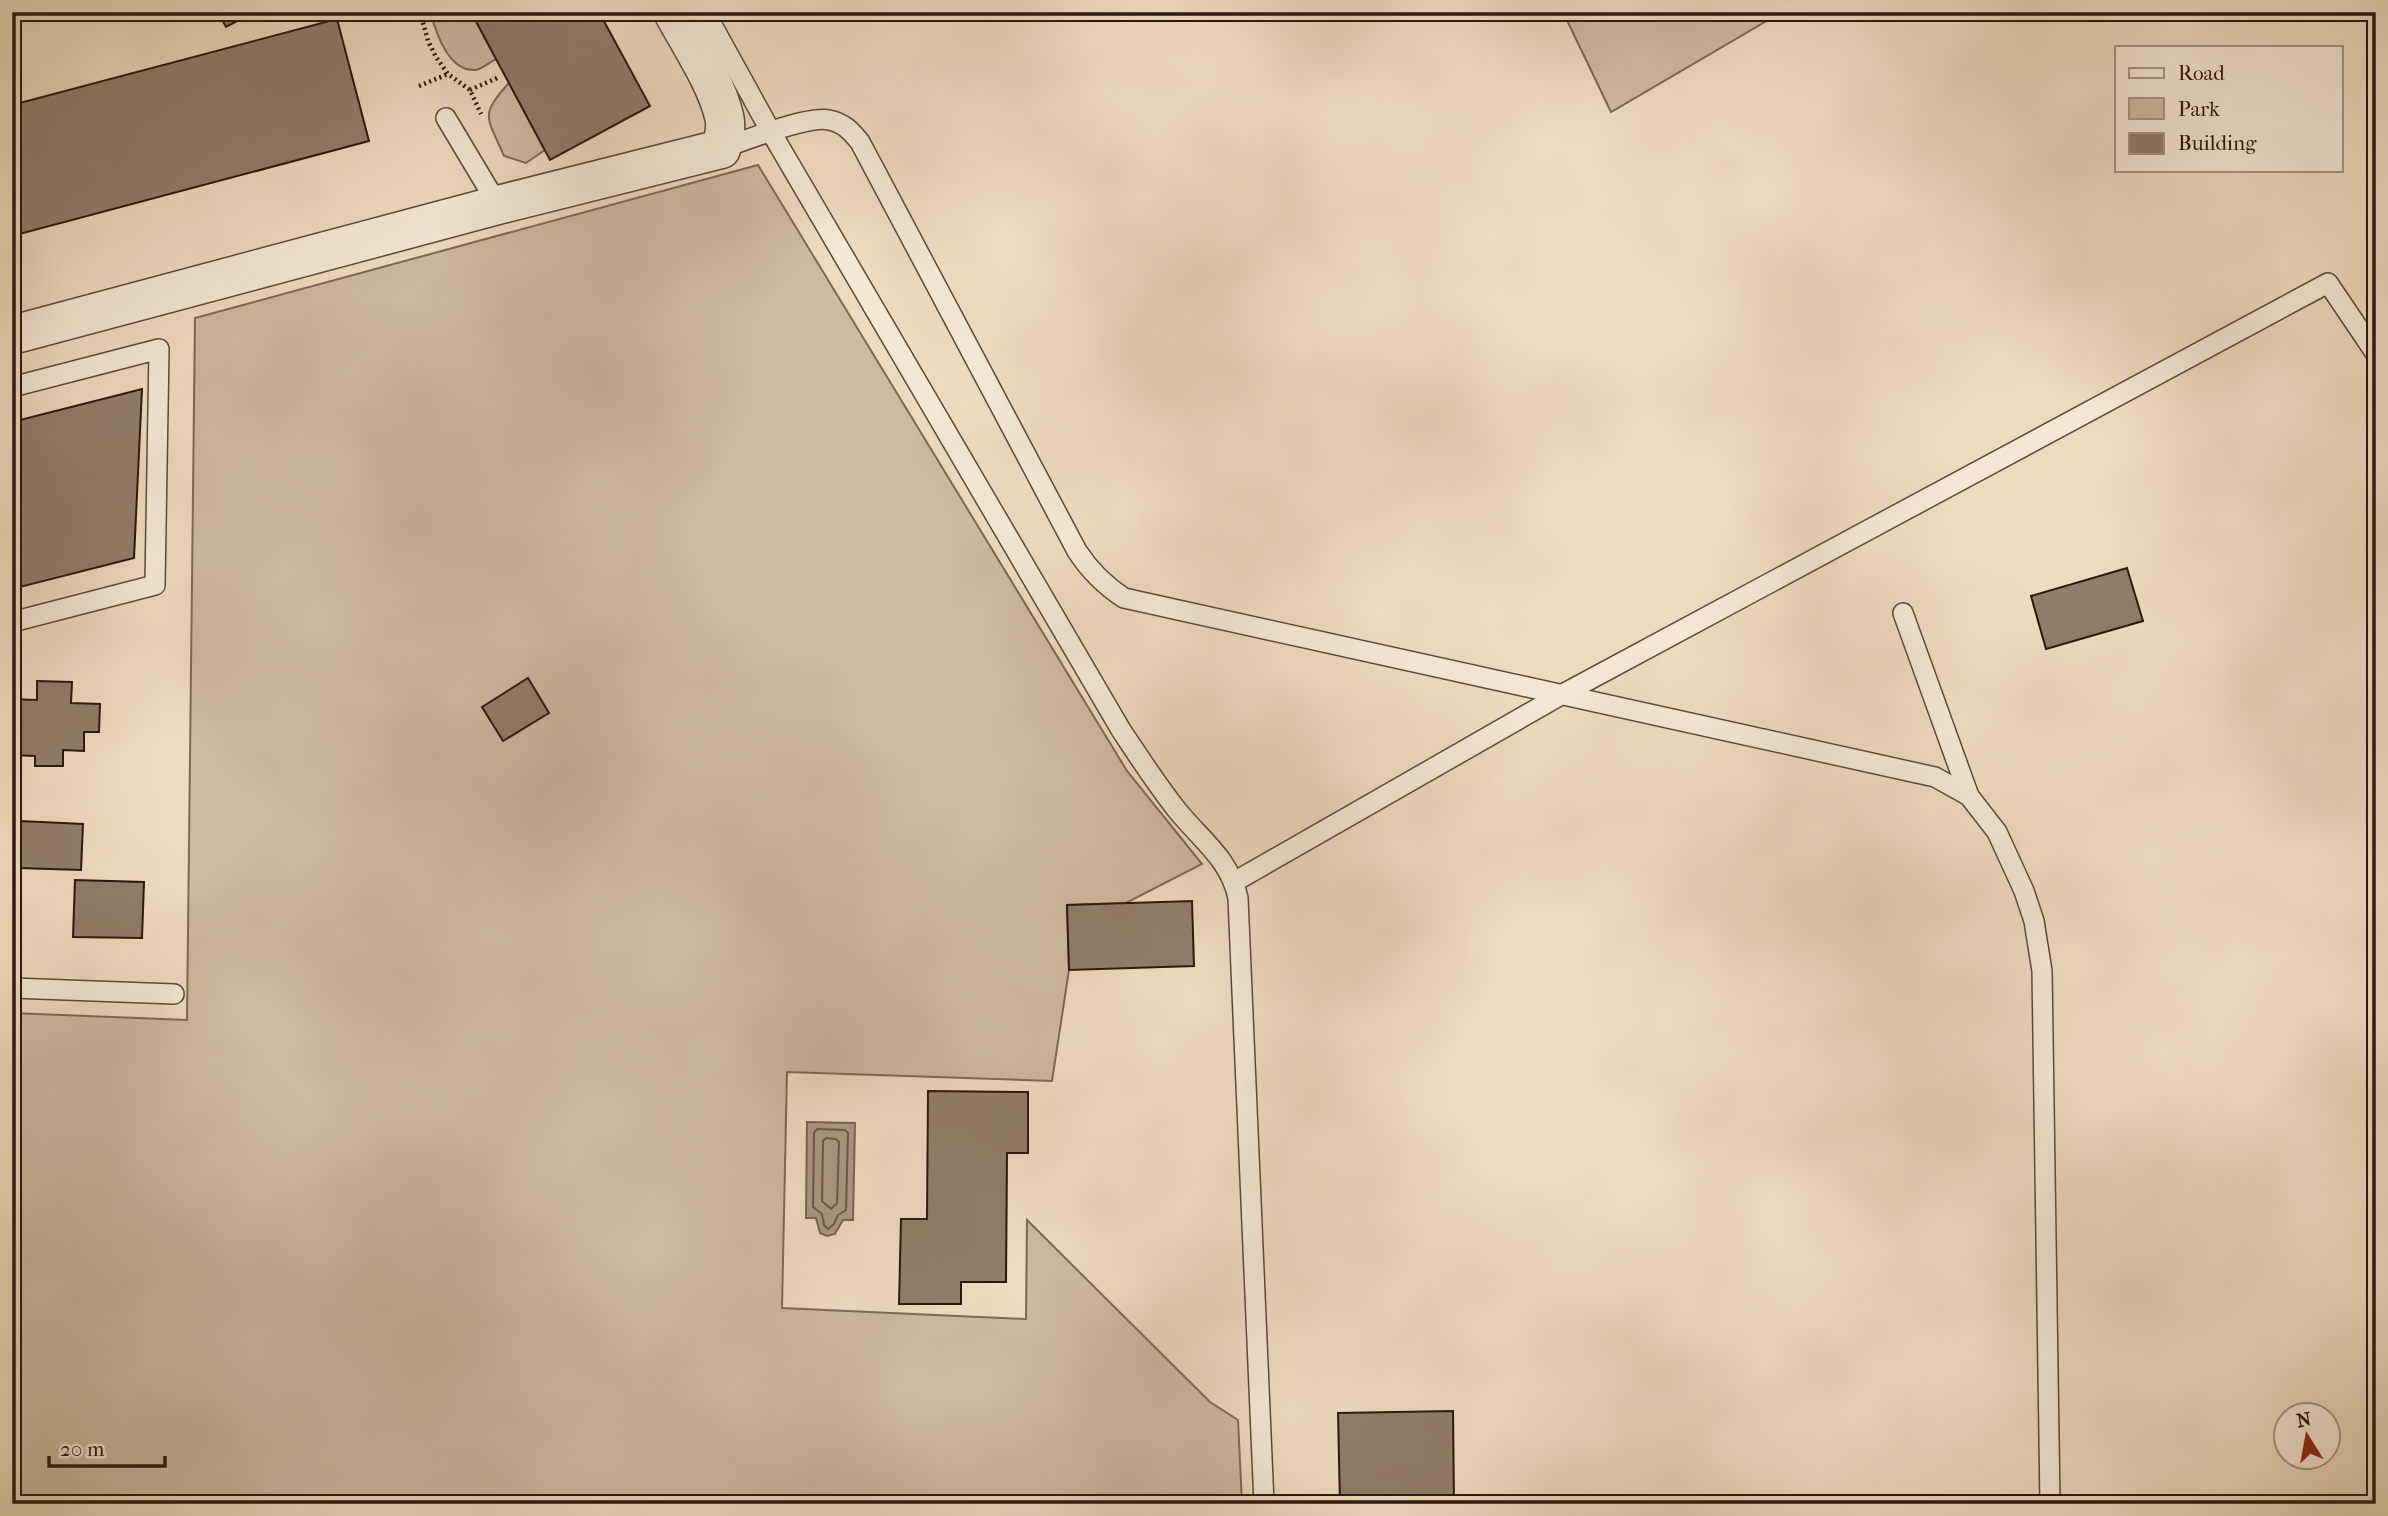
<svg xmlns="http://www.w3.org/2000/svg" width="2388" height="1516" viewBox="0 0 2388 1516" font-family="'IM FELL French Canon',serif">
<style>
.green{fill:#cdbaa0;stroke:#7c6958;stroke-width:2}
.water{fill:#ab9983;stroke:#776555;stroke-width:2}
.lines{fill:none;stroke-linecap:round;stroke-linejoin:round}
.shore{stroke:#6a584a;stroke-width:2}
.building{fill:#907d6a;stroke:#2a1810;stroke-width:2}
.lane-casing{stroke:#5b493c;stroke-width:22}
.street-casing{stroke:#5b493c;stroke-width:41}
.path{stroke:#2a1810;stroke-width:4.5;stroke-dasharray:2 3.5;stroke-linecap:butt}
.lane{stroke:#f4e8d5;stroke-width:19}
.street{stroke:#f4e8d5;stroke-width:38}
</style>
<rect width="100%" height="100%" fill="#eedbbe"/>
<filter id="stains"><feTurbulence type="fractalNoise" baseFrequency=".00286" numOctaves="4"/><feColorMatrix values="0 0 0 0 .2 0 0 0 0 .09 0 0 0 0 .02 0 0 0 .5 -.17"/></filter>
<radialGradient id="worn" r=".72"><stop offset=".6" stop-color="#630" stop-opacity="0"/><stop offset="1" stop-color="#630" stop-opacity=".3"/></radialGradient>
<!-- green -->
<g class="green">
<path d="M430 12H471L496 59C490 62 482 69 476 70 448 72 436 32 430 12Z"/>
<polygon points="1563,12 1782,12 1611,112"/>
<path d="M509 83 545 150 526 163 504 156C488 118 478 116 509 83Z"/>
<polygon points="758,165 1127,771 1202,864 1126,903 1067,905 1069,970 1052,1081 787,1072 782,1308 1026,1319 1027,1220 1210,1402 1238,1420 1242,1504 12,1504 12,1013 187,1020 195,318"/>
</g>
<!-- water -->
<polygon class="water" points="807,1122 855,1123 853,1220 843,1220 835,1234 827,1236 820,1233 816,1218 806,1218"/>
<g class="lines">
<!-- shore -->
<g class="shore">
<polygon points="817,1129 845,1130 848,1133 846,1210 838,1215 834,1224 828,1229 824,1225 822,1214 813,1207 814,1133"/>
<polygon points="826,1138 836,1139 839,1142 837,1203 831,1209 822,1201 823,1141"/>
</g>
</g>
<!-- building -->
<g class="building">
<polygon points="218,12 254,12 226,27"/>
<polygon points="471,12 599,12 650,106 550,160"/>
<polygon points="337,19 369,141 12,236 12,105"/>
<polygon points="142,389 134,558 12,589 12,422"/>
<polygon points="2127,568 2143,621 2046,649 2031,596"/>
<polygon points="528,678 549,713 503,741 482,707"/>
<polygon points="37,681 72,682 71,703 100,704 99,732 84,732 84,751 63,750 63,766 35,766 35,756 12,755 12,699 37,700"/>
<polygon points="20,821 83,824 81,870 18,868"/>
<polygon points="75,880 144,882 142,938 73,937"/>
<polygon points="1192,901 1194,966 1069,970 1067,905"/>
<polygon points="928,1091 1028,1092 1028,1153 1007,1153 1006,1282 961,1282 961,1304 899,1304 901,1219 927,1219"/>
<polygon points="1453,1411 1454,1504 1340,1504 1338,1413"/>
</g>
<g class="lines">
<!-- lane casing -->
<g class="lane-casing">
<g id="lane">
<path d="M705 12 771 132 1121 730C1139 757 1157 785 1177 810 1201 840 1230 859 1238 898L1264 1504"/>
<polyline points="446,118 498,205"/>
<path d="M721 149C743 141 809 115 829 120 844 123 851 131 860 142L1077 551C1090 571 1104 585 1124 598L1935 777 1969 796 1997 832 2024 891 2034 921 2042 971 2050 1504"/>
<polyline points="12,387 159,349 155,585 12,622"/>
<polyline points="1903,613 1969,796"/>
<polyline points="1234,882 1561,695 2328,283 2376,354"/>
<polyline points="12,988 174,994"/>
</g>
</g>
<!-- street casing -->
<g class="street-casing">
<path id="street" d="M12 335 498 205 721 149C724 138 727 127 724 116 716 82 690 44 673 12"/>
</g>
<!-- path -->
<g class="path">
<polyline points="176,12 181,20"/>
<polyline points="420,12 428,41 436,57 448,74 470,90 481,114"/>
<polyline points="419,86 448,74"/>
<polyline points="470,90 497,78"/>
</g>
<!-- lane -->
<use href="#lane" class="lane"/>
<!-- street -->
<use href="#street" class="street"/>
</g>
<!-- margin -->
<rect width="2388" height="1516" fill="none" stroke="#eedbbe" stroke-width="42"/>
<rect x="14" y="14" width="2360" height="1488" fill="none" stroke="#2a1810" stroke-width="3.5"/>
<rect x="21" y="21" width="2346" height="1474" fill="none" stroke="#2a1810" stroke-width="2"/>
<!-- legend -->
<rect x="2115" y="46" width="228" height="126" fill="#f4e8d5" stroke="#a39586" stroke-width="2"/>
<rect x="2129" y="68" width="35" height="10" fill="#f4e8d5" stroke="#a39586" stroke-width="2"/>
<text x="2178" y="80" font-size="21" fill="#2a1810">Road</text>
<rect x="2129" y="98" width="35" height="21" fill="#cdbaa0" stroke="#a39586" stroke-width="2"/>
<text x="2178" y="116" font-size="21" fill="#2a1810">Park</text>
<rect x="2129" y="133" width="35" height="21" fill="#907d6a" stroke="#a39586" stroke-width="2"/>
<text x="2178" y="150" font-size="21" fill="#2a1810">Building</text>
<!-- north arrow -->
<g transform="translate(2307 1436) rotate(349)"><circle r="33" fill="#f4e8d5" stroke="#a39586" stroke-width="2"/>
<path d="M0-5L12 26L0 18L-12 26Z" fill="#8f2418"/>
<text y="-10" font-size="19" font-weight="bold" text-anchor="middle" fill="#2a1810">N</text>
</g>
<!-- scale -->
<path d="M49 1456v10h116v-10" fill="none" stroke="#2a1810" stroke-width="3.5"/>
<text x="60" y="1456" font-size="21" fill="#2a1810" stroke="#f4e8d5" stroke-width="5" paint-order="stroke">20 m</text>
<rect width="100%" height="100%" filter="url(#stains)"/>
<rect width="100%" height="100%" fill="url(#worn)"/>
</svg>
